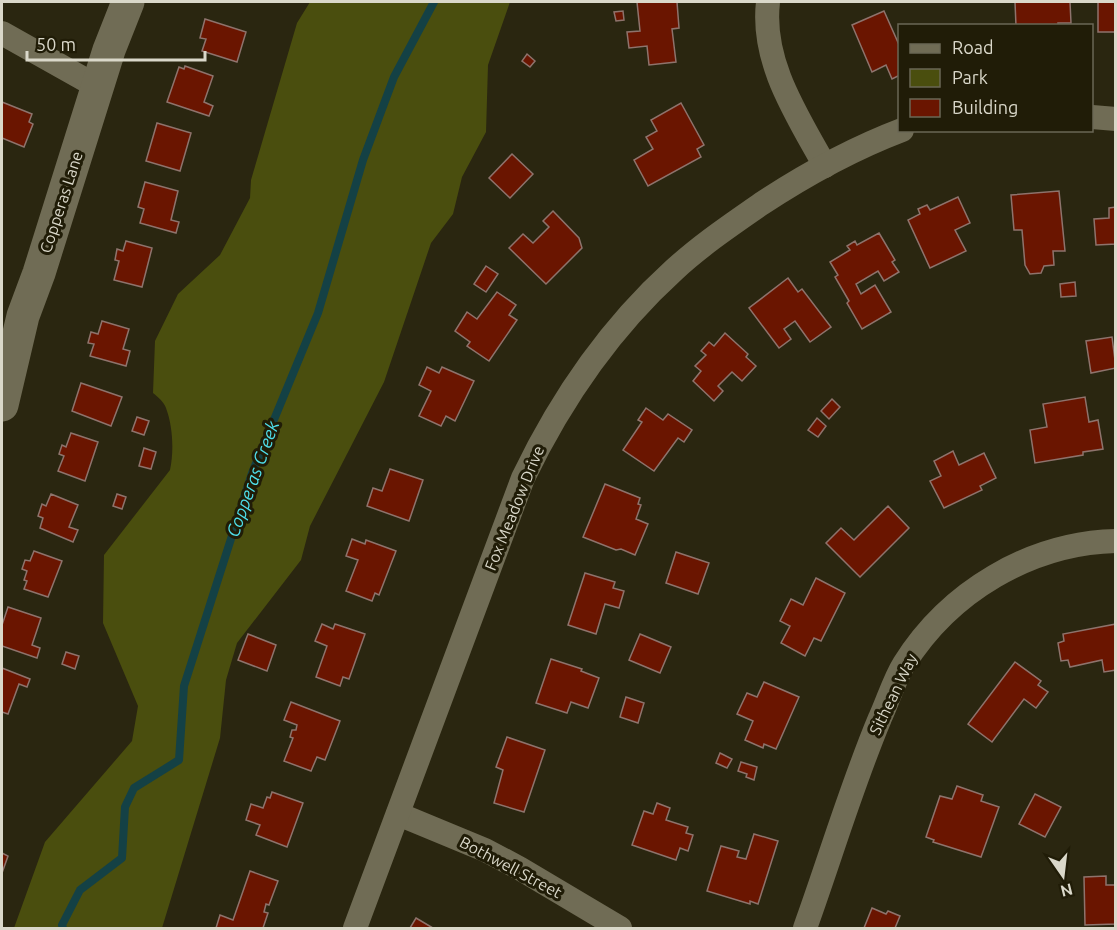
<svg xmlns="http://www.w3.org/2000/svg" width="1117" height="930" viewBox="0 0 1117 930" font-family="Ubuntu,sans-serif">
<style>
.green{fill:#4a4e0e}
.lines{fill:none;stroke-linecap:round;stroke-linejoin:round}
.stream{stroke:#144145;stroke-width:8}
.building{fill:#6a1500;stroke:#8e736c;stroke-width:1.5}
.street{stroke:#706c55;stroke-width:24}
.secondary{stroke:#706c55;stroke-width:33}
.labels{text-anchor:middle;stroke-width:6;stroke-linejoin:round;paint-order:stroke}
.street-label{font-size:16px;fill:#dad8ca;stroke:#201c07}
.water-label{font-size:18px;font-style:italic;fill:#4fdfeb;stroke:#201c07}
</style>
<rect width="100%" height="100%" fill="#2a2610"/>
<!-- green -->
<path class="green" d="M310 2H510L488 65 486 132 462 177 453 214 431 243 384 382 310 526 301 560 237 643 226 680 220 738 162 928H14L45 842 132 741 138 706 103 623 104 555 170 470C174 451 173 427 166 408 164 402 158 397 153 393L155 341 178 294 220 255 250 198 251 180 297 23Z"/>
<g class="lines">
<!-- stream -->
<polyline class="stream" points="63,928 62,925 80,890 122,858 125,807 134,788 179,760 184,686 252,473 318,313 363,160 394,77 434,2"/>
</g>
<!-- building -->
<g class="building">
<polygon points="637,2 677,2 679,28 672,29 676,62 649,65 647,46 629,48 627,32 640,31"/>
<polygon points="1015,2 1070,2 1071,23 1058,23 1058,26 1016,26"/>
<rect x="1098" y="2" width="18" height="30"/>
<polygon points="623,11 624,20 616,21 614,12"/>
<polygon points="884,11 900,47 900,75 892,79 886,65 872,72 852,25"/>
<polygon points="205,19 246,32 237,62 202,51 206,39 200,38"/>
<polygon points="527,54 535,61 530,67 522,61"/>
<polygon points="185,66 213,76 204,102 213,106 209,116 167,102 179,67 184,69"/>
<polygon points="2,102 32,114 29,122 33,124 24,147 2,138"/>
<polygon points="681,103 704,145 697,149 701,157 648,186 634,160 653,149 646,137 657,131 651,120"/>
<polygon points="157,123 191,133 180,171 146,161"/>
<polygon points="512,154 533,174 510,198 489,178"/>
<polygon points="145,182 178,191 171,220 179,222 176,233 140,223 144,209 138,207"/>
<polygon points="1059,191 1065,251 1053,251 1054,265 1044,266 1041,273 1030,274 1025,265 1022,230 1014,230 1011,195"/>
<polygon points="958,197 970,223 955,230 966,251 930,268 908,220 920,214 918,209 927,205 930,210"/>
<polygon points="1116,207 1116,244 1096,245 1094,219 1109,218 1109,208"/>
<polygon points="553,211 579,238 582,248 546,284 509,248 523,234 533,243 549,227 543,221"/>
<polygon points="879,233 895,260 892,262 899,272 884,281 878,271 856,284 861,294 875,285 891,312 862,329 847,303 849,301 835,277 838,275 830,262 850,250 847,246 855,241 857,245"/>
<polygon points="126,241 152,248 142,287 114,280 119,261 115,260 117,249 123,251"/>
<polygon points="486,266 498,274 486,292 474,284"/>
<polygon points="788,278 798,292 802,289 831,327 810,342 795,321 784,329 791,339 779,348 749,308"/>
<polygon points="1075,282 1076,296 1061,297 1060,284"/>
<polygon points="497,292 516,305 509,315 517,320 489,361 467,346 470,342 455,331 467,312 477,319"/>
<polygon points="102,321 129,329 123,349 130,351 126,366 90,356 94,344 88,343 91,332 98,334"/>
<polygon points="725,333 748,354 746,357 756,366 742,381 732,372 718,386 723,391 714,401 693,381 701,371 695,366 706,355 701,351 709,342 714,346"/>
<polygon points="1112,337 1116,368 1091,373 1086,341"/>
<polygon points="427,367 439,373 442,367 474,381 455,421 446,416 441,426 419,416 431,391 419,385"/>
<polygon points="81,383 122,397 111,426 72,411"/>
<polygon points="1085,397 1089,422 1098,420 1103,449 1083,452 1083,455 1035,463 1030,430 1047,427 1043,404"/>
<polygon points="832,399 840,407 829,419 821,411"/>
<polygon points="646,408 663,420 668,414 692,430 684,442 678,438 654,471 623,450 642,422 638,420"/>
<polygon points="137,417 149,421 144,435 132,431"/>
<polygon points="817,418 826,426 818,437 808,430"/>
<polygon points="71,433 98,442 85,481 58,471 64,456 59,454 62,445 66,447"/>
<polygon points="144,448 156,452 151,469 139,466"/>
<polygon points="953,451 959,465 984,453 996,478 980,486 982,490 944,508 930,481 941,476 934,461"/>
<polygon points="390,469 423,480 409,521 367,506 373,488 382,491"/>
<polygon points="605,484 640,498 638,504 641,505 636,519 648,524 635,555 621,549 616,550 583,537"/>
<polygon points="51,494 78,505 69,527 78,530 73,542 40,528 43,518 38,516 42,504 46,506"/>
<polygon points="117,494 126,497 122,509 113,506"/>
<polygon points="888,506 909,528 860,577 826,543 841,528 854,540"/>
<polygon points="352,539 365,544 366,540 396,551 379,595 375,593 372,601 346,591 358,560 346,556"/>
<polygon points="34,551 62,561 48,597 24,589 27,581 24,580 27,571 22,569 25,560 30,561"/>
<polygon points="676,552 709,563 698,594 666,583"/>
<polygon points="585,573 615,582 613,588 624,591 619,608 605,604 596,634 568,625"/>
<polygon points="816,578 845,593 821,641 814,638 805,656 781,643 790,626 780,621 791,599 803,605"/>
<polygon points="8,607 41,618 32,645 40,648 37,658 2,646 2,625"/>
<polygon points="322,624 333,629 335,624 365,634 349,679 343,677 340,686 316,677 327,646 315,641"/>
<polygon points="1116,624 1116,670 1104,672 1102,660 1070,667 1068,660 1061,661 1058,643 1064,641 1063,634"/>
<polygon points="248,634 276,645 267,671 238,660"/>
<polygon points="640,634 671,647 660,673 629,660"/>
<polygon points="66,652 79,656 75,669 62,664"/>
<polygon points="551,659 582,669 581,671 599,678 588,708 571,702 567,713 536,703"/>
<polygon points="1015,662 1041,681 1038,685 1048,692 1036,708 1024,699 992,742 968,724"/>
<polygon points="2,668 30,679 27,687 19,684 8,714 2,712"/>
<polygon points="764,682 799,697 776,749 764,744 763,748 745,740 753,721 737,714 747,693 757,697"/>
<polygon points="626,697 644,703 638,723 620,717"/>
<polygon points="291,702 340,721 325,760 317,757 311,771 284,761 293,738 290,737 292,730 296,730 297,725 284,720"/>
<polygon points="507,737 545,750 524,812 494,803 503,770 496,767"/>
<polygon points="720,753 732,759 727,768 716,763"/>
<polygon points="741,762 757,767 754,780 746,777 747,774 738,771"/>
<polygon points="957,786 983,795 981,801 999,807 981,857 933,842 934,840 926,837 940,796 952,799"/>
<polygon points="272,792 303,803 287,847 256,835 260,825 246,820 251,804 263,808 267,797 270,798"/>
<polygon points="1035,794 1061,807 1045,837 1019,824"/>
<polygon points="657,803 670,808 666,820 688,827 686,833 693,835 688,851 680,848 676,860 632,845 644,811 653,814"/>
<polygon points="754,834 778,841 758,904 750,901 750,904 707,891 721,846 739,851 737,857 746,859"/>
<polygon points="2,853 8,856 2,873"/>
<polygon points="250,871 278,881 269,905 266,904 264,912 268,913 263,928 216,928 220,915 233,920"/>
<polygon points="1106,876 1106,885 1116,885 1116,924 1085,925 1084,877"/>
<polygon points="872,908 886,914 888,911 900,916 895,928 864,928"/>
<polygon points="416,918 433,928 410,928"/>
</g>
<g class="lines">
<!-- street -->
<g class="street">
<path d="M768 2C761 62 797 115 825 166"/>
<polyline points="2,33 98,87"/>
<polyline points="1092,117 1116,119"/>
<polyline points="398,814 485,850 519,868 620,928"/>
<path d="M355 928 523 478C560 401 610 328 674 270 701 245 731 225 761 204 805 175 852 149 902 130"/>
<path d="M805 928C830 859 851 787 880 718 888 701 894 680 904 664 949 592 1030 543 1116 541"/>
</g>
<!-- secondary -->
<polyline class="secondary" points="2,405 23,316 39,273 109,50 128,2"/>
</g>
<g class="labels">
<!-- street labels -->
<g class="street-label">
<text transform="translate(61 202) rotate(-72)" y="6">Copperas Lane</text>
<text transform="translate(514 508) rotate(-68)" y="6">Fox Meadow Drive</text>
<text transform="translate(893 694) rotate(-64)" y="6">Sithean Way</text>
<text transform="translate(511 867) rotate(28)" y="6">Bothwell Street</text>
</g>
<!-- water labels -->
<g class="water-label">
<text transform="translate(253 479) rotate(-70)" y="6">Copperas Creek</text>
</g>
</g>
<!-- border -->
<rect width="1117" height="930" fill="none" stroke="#dad8ca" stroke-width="6"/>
<!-- legend -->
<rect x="898" y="24" width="195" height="108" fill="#201c07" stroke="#6a6755" stroke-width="1.5"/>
<rect x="910" y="44" width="30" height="9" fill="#706c55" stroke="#6a6755" stroke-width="1.5"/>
<text x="952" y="54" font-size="18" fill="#dad8ca">Road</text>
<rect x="910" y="69" width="30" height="18" fill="#4a4e0e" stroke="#6a6755" stroke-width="1.5"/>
<text x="952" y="84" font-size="18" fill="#dad8ca">Park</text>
<rect x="910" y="99" width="30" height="18" fill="#6a1500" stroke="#6a6755" stroke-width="1.5"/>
<text x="952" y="114" font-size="18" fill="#dad8ca">Building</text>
<!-- north arrow -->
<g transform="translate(1063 876) rotate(166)" stroke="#201c07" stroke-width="4.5" paint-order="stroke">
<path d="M0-4.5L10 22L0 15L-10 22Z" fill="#dad8ca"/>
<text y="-9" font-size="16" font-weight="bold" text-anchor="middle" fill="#dad8ca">N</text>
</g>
<!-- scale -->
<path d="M27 51v9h178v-9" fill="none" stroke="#dad8ca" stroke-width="3"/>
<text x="36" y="51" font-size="18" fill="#dad8ca" stroke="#201c07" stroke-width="4.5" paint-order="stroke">50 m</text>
</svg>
